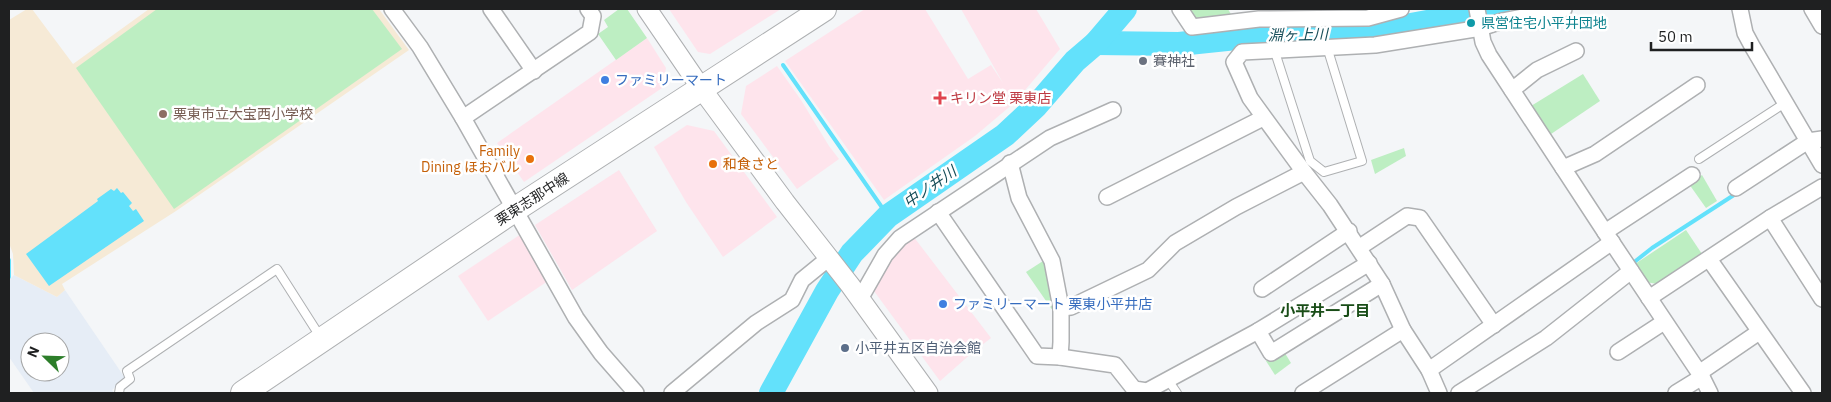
<svg xmlns="http://www.w3.org/2000/svg" width="1831" height="402" viewBox="0 0 1831 402" font-family="'IBM Plex Sans','Noto Sans JP',sans-serif">
<style>
.commercial{fill:#fee4ec}
.built{fill:#e6edf6;fill-rule:evenodd}
.education{fill:#f6ead6}
.green{fill:#bdeec2}
.water{fill:#63e1fb}
.lines{fill:none;stroke-linecap:round;stroke-linejoin:round}
.stream{stroke:#63e1fb;stroke-width:4}
.river{stroke:#63e1fb;stroke-width:24}
.service-casing{stroke:#aeb0b2;stroke-width:10}
.minor-casing{stroke:#aeb0b2;stroke-width:18}
.tertiary-casing{stroke:#aeb0b2;stroke-width:21}
.primary-casing{stroke:#aeb0b2;stroke-width:26}
.service{stroke:#fff;stroke-width:8}
.minor{stroke:#fff;stroke-width:15}
.tertiary{stroke:#fff;stroke-width:19}
.primary{stroke:#fff;stroke-width:24}
.culture-dot{fill:#0f9aa8;stroke:#fff;stroke-width:2}
.worship-dot{fill:#6b7280;stroke:#fff;stroke-width:2}
.shop-dot{fill:#3f7fe0;stroke:#fff;stroke-width:2}
.health-dot{fill:#e0444e;stroke:#fff;stroke-width:2}
.education-dot{fill:#8d6e63;stroke:#fff;stroke-width:2}
.food-dot{fill:#e8710a;stroke:#fff;stroke-width:2}
.service-dot{fill:#5c6f8a;stroke:#fff;stroke-width:2}
.labels{text-anchor:middle;stroke-width:5;stroke-linejoin:round;paint-order:stroke}
.culture-label{font-size:14px;fill:#0d838f;stroke:#fff;text-anchor:start}
.worship-label{font-size:14px;fill:#5b616d;stroke:#fff;text-anchor:start}
.shop-label{font-size:14px;fill:#366cbe;stroke:#fff;text-anchor:start}
.health-label{font-size:14px;fill:#be3a42;stroke:#fff;text-anchor:start}
.education-label{font-size:14px;fill:#785e54;stroke:#fff;text-anchor:start}
.food-label{font-size:14px;fill:#c56008;stroke:#fff;text-anchor:end}
.street-label{font-size:14px;fill:#1f2021;stroke:#fff}
.service-label{font-size:14px;fill:#4e5e75;stroke:#fff;text-anchor:start}
.water-label{font-size:15px;font-style:italic;fill:#174e59;stroke:#fff}
.neighbourhood-label{font-size:15px;font-weight:bold;fill:#194d17;stroke:#fff}
</style>
<rect width="100%" height="100%" fill="#f4f6f8"/>
<!-- commercial -->
<g class="commercial">
<polygon points="669,9 781,9 710,54 698,52"/>
<polygon points="865,9 925,9 968,79 991,65 1003,83 961,9 1036,9 1060,49 1014,103 975,136 884,200 785,61"/>
<polygon points="647,38 666,68 662,88 524,182 497,143"/>
<polygon points="777,66 801,100 829,146 839,159 797,189 741,114 746,86"/>
<polygon points="687,125 714,131 777,217 723,257 686,202 654,147"/>
<polygon points="619,170 657,231 572,290 535,225"/>
<polygon points="521,234 548,281 488,321 458,276"/>
<polygon points="913,236 991,338 973,352 940,381 874,291 892,257"/>
</g>
<!-- built -->
<path class="built" d="M14 275 57 297 65 290 125 378 112 390 114 393H34L9 357V280ZM30 342H60V372H30Z"/>
<!-- education -->
<polygon class="education" points="27,9 32,9 73,64 149,9 379,9 409,50 176,211 62,284 65,290 57,297 14,275 13,254 9,243 9,20"/>
<!-- green -->
<g class="green">
<polygon points="157,9 372,9 402,49 174,209 76,68"/>
<polygon points="619,9 627,9 647,38 616,60 598,34 608,27 604,20"/>
<polygon points="1185,9 1228,9 1232,16 1200,20 1191,17"/>
<polygon points="1583,74 1600,101 1551,134 1531,106"/>
<polygon points="1404,148 1406,156 1375,174 1371,160"/>
<polygon points="1702,175 1717,201 1706,208 1689,184"/>
<polygon points="1686,230 1702,254 1657,284 1646,282 1635,264"/>
<polygon points="1043,261 1046,263 1053,311 1026,272"/>
<polygon points="1283,350 1291,363 1275,375 1266,361"/>
</g>
<!-- water -->
<polygon class="water" points="117,188 121,193 123,192 132,203 129,206 133,211 136,209 144,221 49,286 26,254 98,201 97,199 111,189 114,191"/>
<g class="lines">
<!-- stream -->
<g class="stream">
<polyline points="783,65 888,216"/>
<polyline points="9,260 9,277"/>
<polyline points="1633,263 1652,248 1737,193"/>
</g>
<!-- river -->
<g class="river">
<polyline points="1096,43 1179,44 1265,35 1346,34 1389,29 1498,9"/>
<polyline points="771,393 827,291 852,253 888,216 1005,135 1036,106 1075,61 1096,43 1125,9"/>
</g>
<!-- service casing -->
<g class="service-casing">
<g id="service">
<polyline points="1274,49 1310,161 1324,172 1362,161 1327,47"/>
<polyline points="1699,159 1785,103"/>
<polyline points="1168,380 1177,393"/>
<polyline points="119,393 120,387 130,379 127,371 277,269 321,338"/>
</g>
</g>
<!-- minor casing -->
<g class="minor-casing">
<g id="minor">
<polyline points="392,9 420,47 463,118 576,318 601,353 636,393"/>
<polyline points="491,9 534,71"/>
<polyline points="1180,9 1192,27 1259,19 1368,18 1401,9"/>
<polyline points="1477,9 1483,42 1489,55 1605,232 1702,377 1710,393"/>
<polyline points="1740,9 1745,33 1752,46 1822,165"/>
<polyline points="1812,9 1822,26"/>
<polyline points="1512,90 1537,70 1576,51"/>
<polyline points="463,118 590,32 593,16 588,9"/>
<polyline points="1563,168 1595,154 1697,85"/>
<polyline points="1736,188 1808,141 1822,139"/>
<polyline points="1107,197 1263,118"/>
<polyline points="938,212 1037,356 1060,357 1061,342 1061,308 1052,261 1019,198 1010,163"/>
<polyline points="1770,218 1822,299"/>
<polyline points="1605,232 1692,175"/>
<polyline points="1360,247 1407,216 1420,218 1494,325"/>
<polyline points="1709,259 1803,393"/>
<polyline points="1262,289 1349,231"/>
<polyline points="1649,298 1770,218 1822,187"/>
<polyline points="860,299 885,255 900,238 1050,138 1113,110"/>
<polyline points="1061,308 1071,307 1148,270 1175,243 1236,207 1304,172"/>
<polyline points="1258,331 1271,353 1382,284"/>
<polyline points="1618,352 1664,322"/>
<polyline points="1060,357 1115,365 1134,389 1147,391 1258,331 1369,263"/>
<polyline points="1429,370 1612,242"/>
<polyline points="1699,373 1759,332"/>
<polyline points="672,393 756,323 792,300 802,280 829,258"/>
<polyline points="1303,393 1403,330"/>
<polyline points="1439,393 1429,370 1403,330 1382,284 1330,205 1304,172 1250,98 1234,62 1242,52 1375,45 1481,28 1502,21 1564,9"/>
<polyline points="1459,393 1546,338 1631,271"/>
<polyline points="1676,393 1702,377"/>
</g>
</g>
<!-- tertiary casing -->
<g class="tertiary-casing">
<polyline id="tertiary" points="647,9 701,88 785,202 850,285 928,393"/>
</g>
<!-- primary casing -->
<g class="primary-casing">
<polyline id="primary" points="243,393 514,210 824,9"/>
</g>
<!-- service -->
<use href="#service" class="service"/>
<!-- minor -->
<use href="#minor" class="minor"/>
<!-- tertiary -->
<use href="#tertiary" class="tertiary"/>
<!-- primary -->
<use href="#primary" class="primary"/>
</g>
<!-- markers -->
<circle class="culture-dot" cx="1471" cy="23" r="5"/>
<circle class="worship-dot" cx="1143" cy="61" r="5"/>
<g class="shop-dot">
<circle cx="605" cy="80" r="5"/>
<circle cx="943" cy="304" r="5"/>
</g>
<path class="health-dot" d="M937.5 90.5h5v5h5v5h-5v5h-5v-5h-5v-5h5z"/>
<circle class="education-dot" cx="163" cy="114" r="5"/>
<g class="food-dot">
<circle cx="530" cy="159" r="5"/>
<circle cx="713" cy="164" r="5"/>
</g>
<circle class="service-dot" cx="845" cy="348" r="5"/>
<g class="labels">
<!-- culture labels -->
<g class="culture-label">
<text x="1481" y="28">県営住宅小平井団地</text>
</g>
<!-- worship labels -->
<g class="worship-label">
<text x="1153" y="66">賽神社</text>
</g>
<!-- shop labels -->
<g class="shop-label">
<text x="615" y="85">ファミリーマート</text>
<text x="953" y="309">ファミリーマート 栗東小平井店</text>
</g>
<!-- health labels -->
<g class="health-label">
<text x="950" y="103">キリン堂 栗東店</text>
</g>
<!-- education labels -->
<g class="education-label">
<text x="173" y="119">栗東市立大宝西小学校</text>
</g>
<!-- food labels -->
<g class="food-label">
<text x="520" y="156">Family<tspan x="520" dy="16">Dining ほおバル</tspan></text>
<text x="723" y="169" text-anchor="start">和食さと</text>
</g>
<!-- street labels -->
<g class="street-label">
<text transform="translate(532 199) rotate(-33)" y="5">栗東志那中線</text>
</g>
<!-- service labels -->
<g class="service-label">
<text x="855" y="353">小平井五区自治会館</text>
</g>
<!-- water labels -->
<g class="water-label">
<text transform="translate(1298 35) rotate(-1)" y="5">淵ヶ上川</text>
<text transform="translate(930 187) rotate(-35)" y="5">中ノ井川</text>
</g>
<!-- neighbourhood labels -->
<g class="neighbourhood-label">
<text x="1325" y="316">小平井一丁目</text>
</g>
</g>
<!-- border -->
<rect width="1831" height="402" fill="none" stroke="#1f2021" stroke-width="20"/>
<!-- north arrow -->
<g transform="translate(45 357) rotate(293)"><circle r="24" fill="#ffffff" stroke="#a5a6a6"/>
<path d="M0-4L9 19L0 12L-9 19Z" fill="#2d7e2a"/>
<text y="-8" font-size="14" font-weight="bold" text-anchor="middle" fill="#1f2021">N</text>
</g>
<!-- scale -->
<path d="M1651 42v8h101v-8" fill="none" stroke="#1f2021" stroke-width="2.5"/>
<text x="1658" y="42" font-size="15" fill="#1f2021" stroke="#ffffff" stroke-width="4" paint-order="stroke">50 m</text>
</svg>
